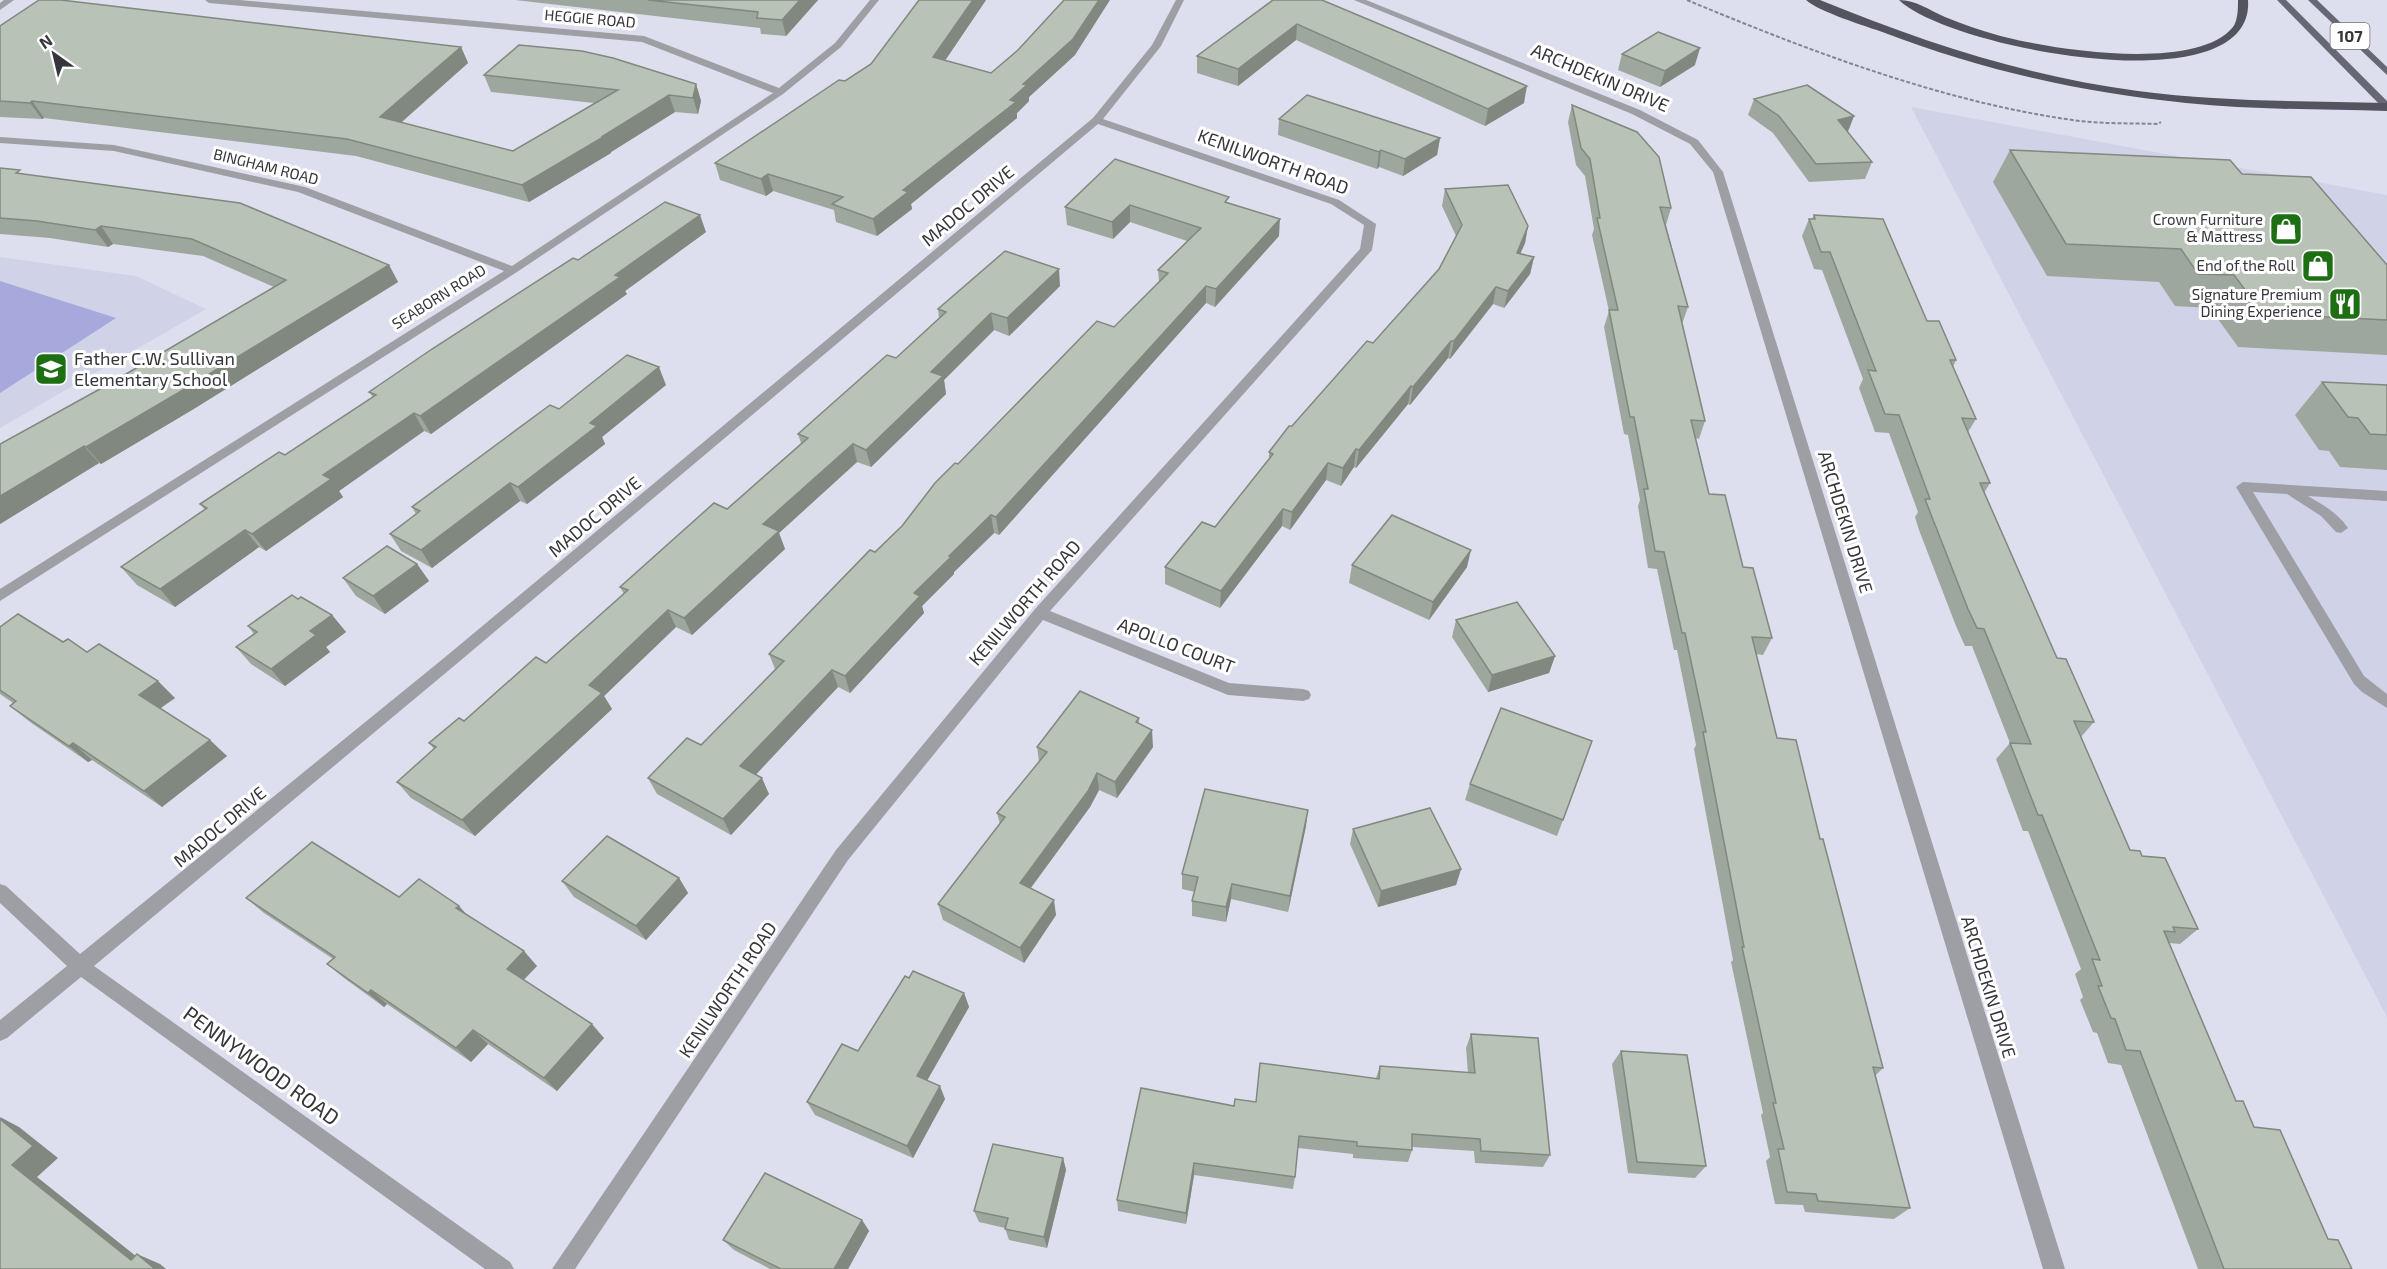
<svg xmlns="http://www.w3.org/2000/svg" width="2387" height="1269" viewBox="0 0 2387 1269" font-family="'Exo 2',sans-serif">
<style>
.built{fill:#d0d2e8}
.green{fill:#a7a8db}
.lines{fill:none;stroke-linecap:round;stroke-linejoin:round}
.path{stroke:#84858f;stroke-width:2;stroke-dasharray:4 2;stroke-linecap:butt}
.service{fill:#9e9ea5;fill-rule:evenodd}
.minor{fill:#9e9ea5;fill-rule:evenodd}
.primary{fill:#676873;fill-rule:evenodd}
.motorway{fill:#545461;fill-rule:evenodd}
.wall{fill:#9ea79d}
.shaded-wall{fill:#81887f}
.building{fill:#b8c2b6;stroke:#81887f;stroke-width:1.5}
.labels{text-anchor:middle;stroke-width:6;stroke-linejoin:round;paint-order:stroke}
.far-street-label{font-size:15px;fill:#35353b;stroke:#fff}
.far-poi-label{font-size:15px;fill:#35353b;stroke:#fff;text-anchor:end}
.shield{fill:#fff;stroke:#727276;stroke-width:1.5}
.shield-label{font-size:16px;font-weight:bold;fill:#35353b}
.street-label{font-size:18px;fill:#35353b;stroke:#fff}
.poi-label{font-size:18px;fill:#35353b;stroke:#fff;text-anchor:start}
.near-street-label{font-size:21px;fill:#35353b;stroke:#fff}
</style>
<rect width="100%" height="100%" fill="#dedfee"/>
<!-- built -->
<g class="built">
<polygon points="1911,107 2387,195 2387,1017"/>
<polygon points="0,257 136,276 206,309 0,428"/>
</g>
<!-- green -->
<polygon class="green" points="0,281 116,318 0,393"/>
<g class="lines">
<!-- path -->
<path class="path" d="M1687 0C1809 51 1948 104 2080 121 2106 124 2132 123 2158 124L2161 122"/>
<!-- service -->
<path class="service" d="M2243 482 2387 491V501L2308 496C2323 505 2338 513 2348 528L2341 533 2336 532 2321 516 2287 494 2253 492 2364 676 2387 694V708L2362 692 2354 684 2236 487Z"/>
<!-- minor -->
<g class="minor">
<polygon points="4,0 14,0 0,10 0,3"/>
<polygon points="205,0 239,0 644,36 779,88 835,43 870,0 879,0 841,47 783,94 517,272 0,601 0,589 504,271 298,192 114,151 0,143 0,137 114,145 305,187 512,266 773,93 642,42 209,3"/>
<polygon points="1176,0 1184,0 1161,46 1103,119 1339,200 1376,224 1372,250 1050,611 1229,683 1303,689 1309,691 1311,695 1309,699 1303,701 1228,695 1043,620 848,860 575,1269 552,1269 836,850 1035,609 1360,249 1364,225 1331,204 1098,124 454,666 94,966 510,1262 514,1269 485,1269 81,977 7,1038 0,1041 0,1020 67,966 0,903 0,884 6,886 80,954 444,658 1093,118 1152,45"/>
<polygon points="1354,0 1366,0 1640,110 1698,140 1723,172 2065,1269 2043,1269 1713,172 1690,144 1632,114"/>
</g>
<!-- primary -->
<g class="primary">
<polygon points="2277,0 2286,0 2387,101 2387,110 2384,109"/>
<polygon points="2308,0 2317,0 2387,67 2387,75"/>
</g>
<!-- motorway -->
<g class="motorway">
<path d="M1806 0H1820C1923 42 2028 77 2138 91 2221 102 2304 101 2387 103V111C2320 109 2253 110 2186 103 2083 93 1982 70 1885 33 1866 26 1819 12 1806 0Z"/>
<path d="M1899 0C1916 0 1929 10 1945 17 1962 24 1979 30 1997 35 2047 49 2196 73 2233 27 2238 20 2238 8 2238 0H2248C2256 108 1947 48 1899 0Z"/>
</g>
</g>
<!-- wall -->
<g class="wall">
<polygon points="515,0 818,0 786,36 761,34 760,28"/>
<polygon points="986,0 945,60 991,73 1075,55 1029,97 1029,101 1017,113 1017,118 911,204 912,209 877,236 836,222 834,210 773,191 766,196 720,180 715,163"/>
<polygon points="1273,0 1524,103 1485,126 1296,40 1238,86 1197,73 1197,56"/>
<polygon points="0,26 461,47 468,63 402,122 513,151 594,103 491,92 484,75 696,84 701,101 698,114 675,112 611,152 611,153 529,202 356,156 44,118 42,119 0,117"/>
<polygon points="1622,54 1695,65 1660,87 1618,70"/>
<polygon points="1754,99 1854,116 1848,132 1872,162 1865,179 1809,182 1773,133 1748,115"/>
<polygon points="1572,105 1671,208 1666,225 1688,307 1682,324 1705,421 1699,439 1696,438 1709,494 1743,567 1772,638 1763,655 1756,654 1777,738 1820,839 1883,1068 1875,1076 1910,1208 1894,1219 1805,1212 1803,1205 1775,1204 1766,1161 1770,1157 1761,1115 1763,1113 1731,962 1733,960 1694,749 1696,745 1677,650 1674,650 1657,569 1648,568 1638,506 1640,500 1628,435 1624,434 1604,327 1609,311 1592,235 1594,229 1585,176 1576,165 1568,122"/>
<polygon points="1279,119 1440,138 1437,155 1403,176 1379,167 1377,169 1278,135"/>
<polygon points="2010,150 2242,174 2387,265 2387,355 2238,347 2210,308 2175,306 2159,282 2047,276 1993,182"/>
<polygon points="1115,159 1229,203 1279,236 1215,307 1206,303 999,535 994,533 954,572 954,574 922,606 924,613 850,693 838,687 756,774 769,794 731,835 657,794 648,778 701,745 775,669 769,654 902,526 958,464 1114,327 1159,282 1158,270 1187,241 1130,222 1113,239 1067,225 1065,207"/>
<polygon points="0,168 389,265 398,282 192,410 101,464 99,463 0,524 0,444 109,384 274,287 203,256 113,244 108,247 50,238 0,234"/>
<polygon points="1445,189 1528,226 1525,243 1520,254 1534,257 1530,274 1504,308 1493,304 1450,359 1448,358 1410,405 1408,404 1356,468 1354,467 1341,486 1326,480 1290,530 1282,526 1220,608 1165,584 1165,567 1215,527 1269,459 1269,452 1292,426 1373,343 1439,269 1456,236 1442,206"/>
<polygon points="1814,215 1927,321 1956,360 1953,367 1976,419 1968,432 1990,483 1984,493 2057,658 2094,722 2081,737 2130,850 2142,856 2198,929 2180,944 2169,943 2236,1101 2328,1239 2352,1269 2198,1269 2121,1065 2108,1063 2097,1033 2093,1032 2080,1000 2083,997 2075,974 2081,969 2028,831 2023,831 1996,759 2010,743 1972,646 1965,646 1956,626 1919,530 1915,517 1918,512 1889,433 1875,432 1859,388 1863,379 1822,270 1814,269 1802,236 1809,219 1812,219"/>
<polygon points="706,232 625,291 627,294 431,434 424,431 339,491 343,497 266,551 259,547 175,607 137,585 121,567 205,510 200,504 285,455 373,397 369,392 578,260"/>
<polygon points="1060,286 1009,336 994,330 944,380 946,394 871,467 857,462 779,533 785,549 692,635 676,627 604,696 612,709 475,836 411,798 397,782 434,749 429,743 464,721 546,663 624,594 620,587 727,509 801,443 798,434 896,358 939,318 938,309"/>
<polygon points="2322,382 2387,385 2387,470 2340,467 2329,451 2319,450 2295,415"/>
<polygon points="666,385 602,437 605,444 527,504 520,501 432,568 401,551 390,534 416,514 412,507 559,409"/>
<polygon points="417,564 429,581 385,614 356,596 343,578"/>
<polygon points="1352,565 1467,567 1429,620 1349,583"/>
<polygon points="298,599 332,615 346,632 326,647 330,652 285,686 251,664 236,647 254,634 248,626"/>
<polygon points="1456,620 1555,656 1549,673 1488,692 1452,637"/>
<polygon points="0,627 63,642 87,652 175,698 161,708 227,756 162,807 92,760 88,762 30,722 10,706 13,703 0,694"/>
<polygon points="1139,718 1139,724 1153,747 1117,798 1099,790 1090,807 1031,888 1056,915 1024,963 943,920 938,904 1000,824 997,813 1039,762 1037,747"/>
<polygon points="1470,784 1563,820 1557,836 1465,800"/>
<polygon points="1306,826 1288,912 1231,899 1226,922 1192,916 1192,901 1195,892 1182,889 1182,874"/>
<polygon points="1353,829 1461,869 1456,885 1378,907 1350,844"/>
<polygon points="679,878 688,893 646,940 574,897 562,881"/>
<polygon points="399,897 459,906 467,915 537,966 524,980 604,1038 557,1091 488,1044 471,1062 387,1004 384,1007 344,978 327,964 333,959 264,913 246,898"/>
<polygon points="909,978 964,993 969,1007 927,1081 945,1099 913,1158 815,1115 807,1102 858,1051"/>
<polygon points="1471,1034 1550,1155 1543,1167 1475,1163 1474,1151 1412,1147 1412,1150 1408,1162 1353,1158 1353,1154 1298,1148 1295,1177 1293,1189 1194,1175 1186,1224 1118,1211 1117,1200 1256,1102 1376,1078 1380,1066 1468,1073 1466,1048"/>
<polygon points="1621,1051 1706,1166 1695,1178 1628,1173 1612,1064"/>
<polygon points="1063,1158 1066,1170 1047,1248 1009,1240 1005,1228 979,1222 974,1211"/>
<polygon points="862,1220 869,1231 848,1269 770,1269 734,1250 723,1240"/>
</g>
<!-- shaded-wall -->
<g class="shaded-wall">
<polygon points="800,0 818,0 786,36 782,20"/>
<polygon points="973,0 986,0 936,74 933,57"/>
<polygon points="1099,0 1110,0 1075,55 1029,97 1029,101 1017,113 1017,118 911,204 912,209 877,236 873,219 903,190 1010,100 1023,84"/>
<polygon points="1297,24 1296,40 1238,86 1238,69"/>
<polygon points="461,47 468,63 389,133 380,117"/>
<polygon points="1700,48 1695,65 1660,87 1665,71"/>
<polygon points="696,84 701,101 698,114 693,98"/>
<polygon points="1527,86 1524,103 1485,126 1488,109"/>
<polygon points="669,95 675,112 611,152 611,153 529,202 522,185"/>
<polygon points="32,101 44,118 42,119 30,103"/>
<polygon points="1854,116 1847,133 1838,120"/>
<polygon points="1440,138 1437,155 1403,176 1405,159"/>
<polygon points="1381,150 1379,167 1377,169 1379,152"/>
<polygon points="768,174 773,191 766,196 761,179"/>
<polygon points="1130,205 1130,222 1113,239 1112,222"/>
<polygon points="700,215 706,232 625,291 627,294 431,434 420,416 615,275"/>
<polygon points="1280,219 1279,236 1215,307 1216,289"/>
<polygon points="101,226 113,244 108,247 95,230"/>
<polygon points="1528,226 1525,243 1513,270 1517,253"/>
<polygon points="1534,257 1530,274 1504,308 1508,291"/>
<polygon points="389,265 398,282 192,410 101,464 86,447"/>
<polygon points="1059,269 1060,286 1009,336 1007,318"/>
<polygon points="1206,286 1206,303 999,535 996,517"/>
<polygon points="1496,287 1493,304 1450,359 1454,341"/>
<polygon points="991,313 994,330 944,380 946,394 871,467 866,450 931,372"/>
<polygon points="1451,341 1448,358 1410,405 1413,387"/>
<polygon points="659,367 666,385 602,437 605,444 527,504 518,487 590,423"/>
<polygon points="1411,386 1408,404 1356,468 1359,450"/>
<polygon points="414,413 424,431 339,491 343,497 266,551 252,534 323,475"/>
<polygon points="853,444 857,462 779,533 785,549 692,635 684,618 763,524"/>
<polygon points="84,446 99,463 0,524 0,496"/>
<polygon points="1356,449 1354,467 1341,486 1343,468"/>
<polygon points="1328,463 1326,480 1290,530 1292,512"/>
<polygon points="510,483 520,501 432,568 421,550"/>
<polygon points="1283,509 1282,526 1220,608 1221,591"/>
<polygon points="991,515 994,533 954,572 954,574 922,606 924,613 850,693 845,676 914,593 949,556"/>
<polygon points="245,530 259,547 175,607 160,589"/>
<polygon points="1471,550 1467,567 1429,620 1433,602"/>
<polygon points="417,564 429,581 385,614 373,596"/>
<polygon points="668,610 676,627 604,696 612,709 475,836 462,820 589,685"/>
<polygon points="332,615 346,632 326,647 330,652 285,686 271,669 310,631"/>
<polygon points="1555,656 1549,673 1488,692 1492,675"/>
<polygon points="832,670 838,687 748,783 740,766"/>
<polygon points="158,681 175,698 156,711 139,695"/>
<polygon points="1152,730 1153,747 1117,798 1115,782"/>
<polygon points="210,740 227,756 162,807 144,791"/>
<polygon points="73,743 92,760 88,762 69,746"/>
<polygon points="1097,773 1099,790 1090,807 1023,898 1020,883"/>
<polygon points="762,778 769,794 731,835 723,819"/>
<polygon points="1308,810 1306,826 1288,912 1290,896"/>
<polygon points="1461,869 1456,885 1378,907 1381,891"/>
<polygon points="679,878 688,893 646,940 636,926"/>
<polygon points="1232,884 1231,899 1226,922 1226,907"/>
<polygon points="1054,900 1056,915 1024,963 1020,948"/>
<polygon points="459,906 472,921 456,908"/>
<polygon points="524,951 537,966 520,983 507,969"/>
<polygon points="371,990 387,1004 384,1007 368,993"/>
<polygon points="964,993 969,1007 922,1089 917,1076"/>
<polygon points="592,1024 604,1038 557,1091 544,1078"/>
<polygon points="473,1030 488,1044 471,1062 456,1048"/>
<polygon points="940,1086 945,1099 913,1158 907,1146"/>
<polygon points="0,1117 19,1127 58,1158 37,1177 152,1269 131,1260 12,1165"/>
<polygon points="1063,1158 1066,1170 1047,1248 1044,1237"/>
<polygon points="1194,1163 1194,1175 1186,1224 1186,1213"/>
<polygon points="862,1220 869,1231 848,1269 834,1269"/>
<polygon points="137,1254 160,1264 166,1269 155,1269"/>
</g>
<!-- building -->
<g class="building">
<polygon points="39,0 61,0 461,47 380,117 513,151 618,90 484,75 519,45 582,51 613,58 696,84 693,98 669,95 603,136 605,136 522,185 347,139 32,101 30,103 0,101 0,26"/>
<polygon points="648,0 800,0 782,20 757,18 758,12"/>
<polygon points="919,0 973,0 933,57 991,73 1018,50 1064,0 1099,0 1073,39 1023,84 1027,85 1010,100 1016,102 903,190 908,192 873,219 832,204 843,197 768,174 761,179 715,163 839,80 845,81 871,64"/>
<polygon points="1273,0 1322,0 1527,86 1488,109 1297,24 1238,69 1197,56"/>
<polygon points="1658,32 1700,48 1665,71 1622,54"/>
<polygon points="1807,85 1854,116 1838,120 1872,162 1816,164 1779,116 1754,99"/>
<polygon points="1307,95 1440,138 1405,159 1381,150 1379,152 1279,119"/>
<polygon points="1572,105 1637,132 1659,157 1671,208 1660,207 1688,307 1678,306 1705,421 1691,420 1709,494 1725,495 1743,567 1753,568 1772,638 1752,637 1777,738 1796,740 1820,839 1823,839 1883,1068 1873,1067 1910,1208 1818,1201 1816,1194 1787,1192 1778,1149 1784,1149 1773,1103 1776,1103 1742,947 1744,947 1703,732 1706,732 1685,633 1682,633 1664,552 1655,551 1644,489 1648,489 1634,417 1630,417 1609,310 1618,310 1597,218 1600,218 1590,159 1581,148"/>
<polygon points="2010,150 2230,160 2242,174 2311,177 2387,265 2387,320 2263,314 2234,275 2198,274 2181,249 2066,244"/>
<polygon points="1115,159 1229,197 1225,202 1280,219 1216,289 1206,286 996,517 991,515 949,556 951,557 914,593 920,596 845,676 832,670 740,766 762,778 723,819 648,778 687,738 701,745 784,661 769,654 870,550 875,552 902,526 935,483 955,463 958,464 1097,321 1114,327 1168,273 1158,270 1201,228 1130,205 1112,222 1065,207"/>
<polygon points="0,168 20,170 16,173 240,203 389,265 178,393 86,447 84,446 0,496 0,444 109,384 286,280 192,239 101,226 95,230 37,221 0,218"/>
<polygon points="1508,185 1528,226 1517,253 1534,257 1508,291 1496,287 1454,341 1451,341 1413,387 1411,386 1359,450 1356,449 1343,468 1328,463 1292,512 1283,509 1221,591 1165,567 1202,522 1215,527 1273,454 1269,452 1289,426 1292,426 1367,341 1373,343 1439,269 1462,225 1445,189"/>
<polygon points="665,202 700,215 615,275 620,277 420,416 414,413 323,475 331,479 252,534 245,530 160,589 121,567 207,508 200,504 279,452 285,455 376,395 369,392 432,349 573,258 578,260"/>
<polygon points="1814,215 1883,219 1927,321 1939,321 1956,360 1950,360 1976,419 1962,418 1990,483 1980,483 2057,658 2066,659 2094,722 2074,721 2130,850 2140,851 2142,856 2165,858 2198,929 2173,927 2175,932 2164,931 2236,1101 2243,1101 2254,1127 2280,1130 2328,1239 2338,1240 2352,1269 2224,1269 2140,1051 2126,1050 2115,1019 2111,1018 2098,986 2102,986 2092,959 2100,960 2042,815 2038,815 2010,743 2031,744 1984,629 1977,628 1968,609 1930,512 1925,499 1930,499 1899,415 1885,414 1868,370 1876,371 1830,252 1821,252 1809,219 1815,219"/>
<polygon points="1005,251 1059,269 1007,318 991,313 931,372 943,376 866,450 853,444 763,524 779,531 684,618 668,610 589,685 602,693 462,820 397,782 436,747 429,743 459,718 464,721 536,657 546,663 628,590 620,587 714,503 727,509 808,438 798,434 887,355 896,358 946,312 938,309"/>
<polygon points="627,355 659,367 590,423 597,426 518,487 510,483 421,550 390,534 420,511 412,507 550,405 559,409"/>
<polygon points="2322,382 2387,385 2387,435 2370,434 2358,418 2348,417"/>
<polygon points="1392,515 1471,550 1433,602 1352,565"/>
<polygon points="387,546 417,564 373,596 343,578"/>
<polygon points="292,595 298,599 301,597 332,615 310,631 316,635 271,669 236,647 257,632 248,626"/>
<polygon points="1517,602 1555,656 1492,675 1456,620"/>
<polygon points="18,614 63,642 68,639 87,652 99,644 158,681 139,695 210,740 144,791 73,743 69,746 10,706 16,701 0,690 0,627"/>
<polygon points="1080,691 1139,718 1136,722 1152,730 1115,782 1097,773 1088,791 1020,883 1054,900 1020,948 938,904 1005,817 997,813 1047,752 1037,747"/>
<polygon points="1501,708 1592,741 1563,820 1470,784"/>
<polygon points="1205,789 1308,810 1290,896 1232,884 1226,907 1192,901 1198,877 1182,874"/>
<polygon points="1430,808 1461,869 1381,891 1353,829"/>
<polygon points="607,836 679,878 636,926 562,881"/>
<polygon points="312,842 399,897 419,879 459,906 456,908 524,951 507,969 592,1024 544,1078 473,1030 456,1048 371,990 368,993 327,964 335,957 246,898"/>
<polygon points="913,971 964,993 917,1076 940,1086 907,1146 807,1102 842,1044 858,1051 905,976 909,978"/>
<polygon points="1471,1034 1538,1038 1550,1155 1481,1151 1480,1139 1412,1134 1412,1150 1357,1146 1357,1142 1299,1136 1295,1177 1194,1163 1186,1213 1117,1200 1141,1088 1234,1106 1235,1099 1256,1102 1260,1063 1379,1079 1380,1066 1475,1073"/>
<polygon points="1621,1051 1687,1055 1706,1166 1637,1162"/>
<polygon points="0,1119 33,1146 12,1165 131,1260 137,1254 155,1269 0,1269"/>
<polygon points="993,1144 1063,1158 1044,1237 1005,1229 1008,1218 974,1211"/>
<polygon points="765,1173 862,1220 834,1269 781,1269 723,1240"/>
</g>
<!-- icons -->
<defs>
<g id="shop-square" transform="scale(1.725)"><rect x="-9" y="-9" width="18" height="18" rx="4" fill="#1e6e14" stroke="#fff"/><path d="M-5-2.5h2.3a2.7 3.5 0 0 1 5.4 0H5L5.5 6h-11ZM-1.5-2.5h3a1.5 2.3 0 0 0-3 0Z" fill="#fff"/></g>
<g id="restaurant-square" transform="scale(1.725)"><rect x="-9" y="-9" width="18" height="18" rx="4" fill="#1e6e14" stroke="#fff"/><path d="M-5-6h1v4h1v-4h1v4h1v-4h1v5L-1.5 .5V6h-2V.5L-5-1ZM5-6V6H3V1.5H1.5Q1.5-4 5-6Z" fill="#fff"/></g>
<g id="school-square" transform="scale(1.725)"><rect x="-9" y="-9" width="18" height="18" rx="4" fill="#1e6e14" stroke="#fff"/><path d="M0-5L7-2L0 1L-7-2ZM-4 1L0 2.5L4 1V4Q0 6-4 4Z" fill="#fff"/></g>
</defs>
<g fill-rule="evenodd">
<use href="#shop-square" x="2286" y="229"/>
<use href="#shop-square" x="2318" y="266"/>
<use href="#restaurant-square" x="2345" y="304"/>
<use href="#school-square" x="51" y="369"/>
</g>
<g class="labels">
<!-- far-street labels -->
<g class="far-street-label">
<text transform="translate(590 19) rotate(5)" y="5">HEGGIE ROAD</text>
<text transform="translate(266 167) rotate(14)" y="5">BINGHAM ROAD</text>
<text transform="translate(439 297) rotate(-32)" y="5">SEABORN ROAD</text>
</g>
<!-- far-poi labels -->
<g class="far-poi-label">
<text x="2263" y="225">Crown Furniture<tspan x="2263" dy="17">&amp; Mattress</tspan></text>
<text x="2295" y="271">End of the Roll</text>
<text x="2322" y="300">Signature Premium<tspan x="2322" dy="17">Dining Experience</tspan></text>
</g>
<!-- shield labels -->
<rect class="shield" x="2330.5" y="23" width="39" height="26" rx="4.5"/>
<g class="shield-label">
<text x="2350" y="42">107</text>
</g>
<!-- street labels -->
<g class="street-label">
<text transform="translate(1600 78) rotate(23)" y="6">ARCHDEKIN DRIVE</text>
<text transform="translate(1273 162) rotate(20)" y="6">KENILWORTH ROAD</text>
<text transform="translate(968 206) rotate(-40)" y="6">MADOC DRIVE</text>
<text transform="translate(595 517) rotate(-40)" y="6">MADOC DRIVE</text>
<text transform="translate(1845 522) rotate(73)" y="6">ARCHDEKIN DRIVE</text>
<text transform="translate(1025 603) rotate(-49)" y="6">KENILWORTH ROAD</text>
<text transform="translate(1176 646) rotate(21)" y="6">APOLLO COURT</text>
<text transform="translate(220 827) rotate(-40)" y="6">MADOC DRIVE</text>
<text transform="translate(1988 987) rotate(73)" y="6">ARCHDEKIN DRIVE</text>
<text transform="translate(728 990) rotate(-56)" y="6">KENILWORTH ROAD</text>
</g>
<!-- poi labels -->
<g class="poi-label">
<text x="74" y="365">Father C.W. Sullivan<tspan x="74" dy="21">Elementary School</tspan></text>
</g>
<!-- near-street labels -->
<g class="near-street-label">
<text transform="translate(261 1066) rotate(36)" y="7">PENNYWOOD ROAD</text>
</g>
</g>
<!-- north arrow -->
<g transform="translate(54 54) rotate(326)" stroke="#ffffff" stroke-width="4.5" paint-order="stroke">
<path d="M0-4.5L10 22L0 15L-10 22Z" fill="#35353b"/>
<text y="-9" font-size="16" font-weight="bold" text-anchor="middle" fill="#35353b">N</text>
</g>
</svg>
